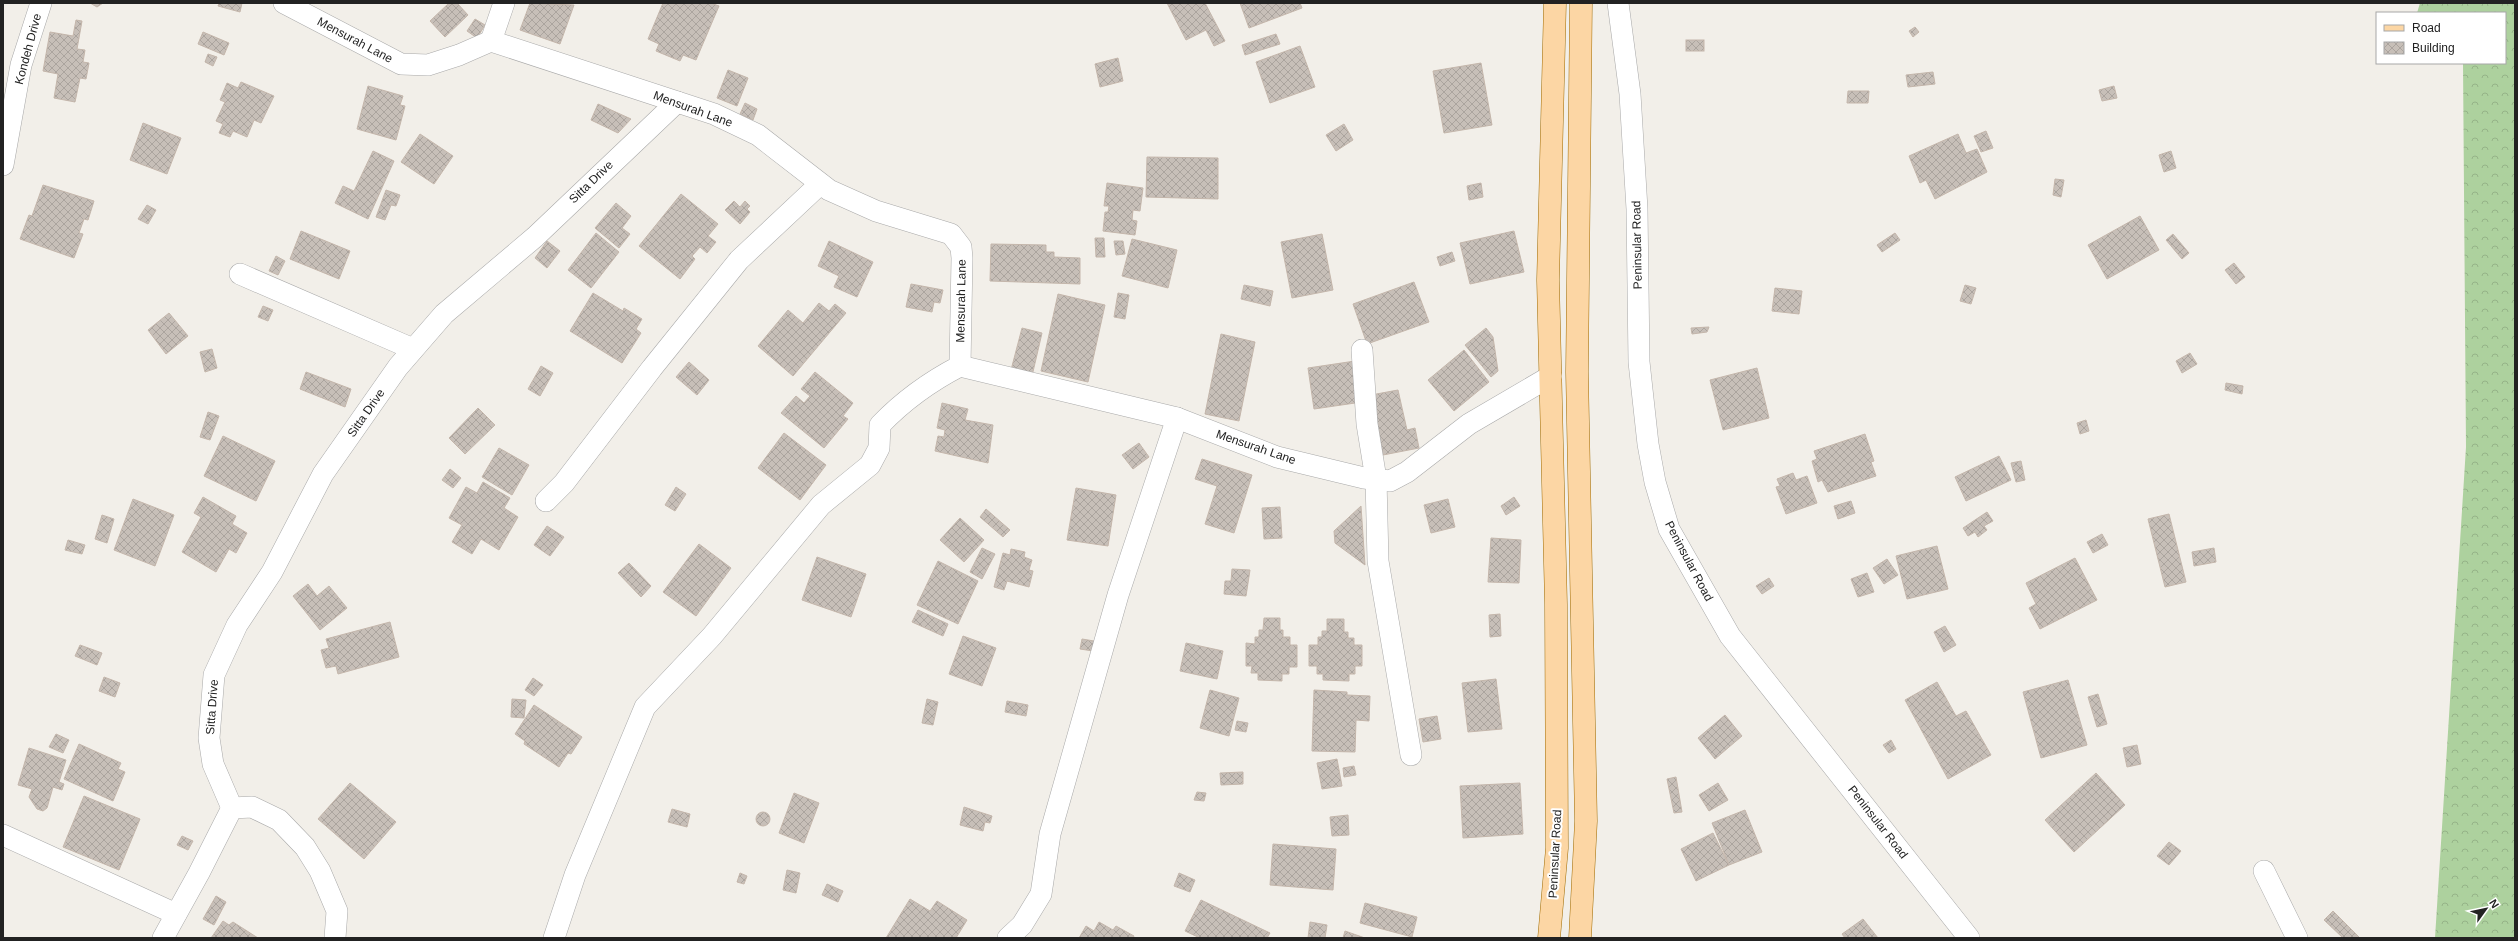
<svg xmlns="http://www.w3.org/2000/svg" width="2518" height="941" viewBox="0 0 2518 941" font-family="Helvetica,sans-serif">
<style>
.forest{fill:url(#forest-crowns)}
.building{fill:url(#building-cross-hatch);stroke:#c4b6ab}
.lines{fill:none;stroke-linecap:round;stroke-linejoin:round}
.street-casing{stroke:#a9a9a9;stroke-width:22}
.primary-casing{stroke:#a06b00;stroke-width:23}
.street{stroke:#fff;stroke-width:21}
.primary{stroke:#fcd6a4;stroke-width:22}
.labels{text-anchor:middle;stroke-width:4;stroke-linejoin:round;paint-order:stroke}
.street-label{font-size:12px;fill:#222;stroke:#fff}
</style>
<defs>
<pattern id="forest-crowns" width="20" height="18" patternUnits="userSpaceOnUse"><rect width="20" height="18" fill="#add19e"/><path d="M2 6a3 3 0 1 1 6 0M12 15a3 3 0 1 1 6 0" fill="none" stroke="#95b388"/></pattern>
<pattern id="building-cross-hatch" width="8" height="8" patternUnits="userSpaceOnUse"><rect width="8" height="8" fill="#c7bfb8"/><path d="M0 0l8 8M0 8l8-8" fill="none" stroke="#aba49e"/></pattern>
</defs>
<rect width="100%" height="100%" fill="#f2efe9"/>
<!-- forest -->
<polygon class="forest" points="2420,3 2515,3 2515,938 2435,938 2466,447 2463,63 2505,63 2505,13 2417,13"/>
<!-- building -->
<g class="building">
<polygon points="90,3 103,3 97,7"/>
<polygon points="219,3 242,3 240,12 218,6"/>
<polygon points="449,3 457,3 468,15 445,37 430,21"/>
<polygon points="530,3 574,5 560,44 520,30"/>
<polygon points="663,3 711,3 719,6 696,60 683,55 680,61 656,51 659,44 648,39"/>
<polygon points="1167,3 1205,3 1225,41 1214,46 1206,30 1186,40"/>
<polygon points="1240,3 1300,3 1302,8 1249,28"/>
<polygon points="475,19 485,25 477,38 467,31"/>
<polygon points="76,20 82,21 77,49 85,50 83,62 89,63 86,79 80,78 75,102 54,98 58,74 43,71 50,32 73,36"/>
<polygon points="1915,27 1919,32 1913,37 1909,31"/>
<polygon points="203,32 229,43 224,55 198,44"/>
<polygon points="1276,34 1280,44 1245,55 1242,45"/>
<rect x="1686" y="40" width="18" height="11"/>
<polygon points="1300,46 1315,87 1270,103 1256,62"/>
<polygon points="208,54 217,57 213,66 205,62"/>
<polygon points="1118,58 1123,81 1100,87 1095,64"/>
<polygon points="1481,63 1492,125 1444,133 1433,71"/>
<polygon points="728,70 748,78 737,106 717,98"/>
<polygon points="1933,72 1935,84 1908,87 1906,75"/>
<polygon points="241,82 274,96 261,123 254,120 247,137 233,131 230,137 219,133 223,124 216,121 225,102 220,100 227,83 238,88"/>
<polygon points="368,86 403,96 400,105 405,106 396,140 357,129"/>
<polygon points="2114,86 2117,98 2102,101 2099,90"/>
<polygon points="1848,91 1869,91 1868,103 1847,103"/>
<polygon points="745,103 757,109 753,120 740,114"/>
<polygon points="598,104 631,119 618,133 591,120"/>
<polygon points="143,123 181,138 167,174 130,160"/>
<polygon points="1344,124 1353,140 1336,151 1326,135"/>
<polygon points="1986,131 1993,148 1981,152 1974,136"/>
<polygon points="420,134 453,156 434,184 401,162"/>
<polygon points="1958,134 1966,153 1977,149 1987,172 1935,199 1926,180 1920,183 1909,156"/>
<polygon points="373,151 394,161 368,219 335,203 343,186 354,191"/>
<polygon points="2171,151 2176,168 2164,172 2159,155"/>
<polygon points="1147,157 1218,158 1218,199 1146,197"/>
<polygon points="2055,179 2064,180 2061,197 2053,195"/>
<polygon points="1107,183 1143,188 1140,211 1133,210 1132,220 1137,221 1135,235 1103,231 1105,212 1108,212 1109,206 1104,206"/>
<polygon points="1481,183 1483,197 1469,200 1467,186"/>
<polygon points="43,185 94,201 88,220 84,219 79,233 83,234 74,258 20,239 29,215 32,216"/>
<polygon points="386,190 400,195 396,206 391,205 385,220 376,217"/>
<polygon points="681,194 718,224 708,236 716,242 707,253 700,247 692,256 695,259 680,279 639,246"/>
<polygon points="734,201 740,207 745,201 750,206 747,209 750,212 740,224 725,210"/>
<polygon points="616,203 631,216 622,228 630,234 619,248 595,228"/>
<polygon points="147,205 156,210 148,224 138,219"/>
<polygon points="2140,216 2159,250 2107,279 2088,245"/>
<polygon points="301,231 350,251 339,279 290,259"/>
<polygon points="1514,231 1524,272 1470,284 1460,243"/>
<polygon points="596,233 619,252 591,288 568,270"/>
<polygon points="1895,233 1900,240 1882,252 1877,245"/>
<polygon points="1322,234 1333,290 1292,298 1281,242"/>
<polygon points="2173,234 2189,253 2182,259 2166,240"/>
<polygon points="1095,238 1104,238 1105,257 1096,257"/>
<polygon points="1132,239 1177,250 1168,288 1122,276"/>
<polygon points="547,241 560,251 547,268 535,258"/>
<polygon points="829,241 873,262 857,297 834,287 839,276 818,266"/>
<polygon points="1114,241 1123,241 1125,254 1116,255"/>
<polygon points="991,244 1046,245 1046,252 1054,252 1054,257 1080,258 1080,284 990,281"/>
<polygon points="1452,252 1455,261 1440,266 1437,257"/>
<polygon points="276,256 285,261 278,275 269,271"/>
<polygon points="2234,263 2245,277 2236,284 2225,270"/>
<polygon points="1414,282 1429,322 1367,344 1353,304"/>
<polygon points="911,284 943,290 940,303 934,302 932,312 906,307"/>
<polygon points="1244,285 1273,291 1270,306 1241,299"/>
<polygon points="1965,285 1976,288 1971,304 1960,301"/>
<polygon points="1775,288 1802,291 1799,314 1772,311"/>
<polygon points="593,293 623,311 624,308 642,319 636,329 641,333 622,363 570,331"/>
<polygon points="1118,293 1129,295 1125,319 1114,317"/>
<polygon points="1058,294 1105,305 1088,382 1041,371"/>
<polygon points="819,303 829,311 835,304 846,313 793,376 758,346 788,310 803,323"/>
<polygon points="263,306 273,310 268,321 258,317"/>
<polygon points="169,313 188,336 166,354 148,330"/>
<polygon points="1709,327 1707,332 1692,334 1691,328"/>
<polygon points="1022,328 1042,333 1032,376 1011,370"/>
<polygon points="1486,328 1493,337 1498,371 1491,377 1465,345"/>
<polygon points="1221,334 1255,342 1239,421 1205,414"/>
<polygon points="212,349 217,368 205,372 200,352"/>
<polygon points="1464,350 1489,382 1454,411 1428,380"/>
<polygon points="2190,353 2197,364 2182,373 2176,361"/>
<polygon points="1355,361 1362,402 1314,409 1308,368"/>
<polygon points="689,362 709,380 697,395 676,377"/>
<polygon points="541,366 553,373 540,396 528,389"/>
<polygon points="1757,368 1769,418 1723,430 1710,380"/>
<polygon points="306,372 351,389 345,407 300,389"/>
<polygon points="815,372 853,403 843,416 848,419 824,448 781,413 796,396 804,403 810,396 801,389"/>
<polygon points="2226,383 2243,386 2242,394 2225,390"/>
<polygon points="1398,390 1407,430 1415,428 1419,448 1383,455 1371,395"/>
<polygon points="942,403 968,409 965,420 993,425 988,463 935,451 938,436 944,437 945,430 937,428"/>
<polygon points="478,408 495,425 465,454 449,438"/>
<polygon points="208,412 219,416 210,440 200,437"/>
<polygon points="2086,420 2089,431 2080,434 2077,423"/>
<polygon points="784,433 826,465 800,500 758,468"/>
<polygon points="1865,434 1874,461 1871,462 1876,476 1828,492 1822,480 1818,482 1812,461 1817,459 1814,451"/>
<polygon points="223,436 275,461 256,501 204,476"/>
<polygon points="1139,443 1149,457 1133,469 1122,455"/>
<polygon points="499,448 529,465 512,495 482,477"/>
<polygon points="1999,456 2011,480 1966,501 1955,477"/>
<polygon points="1202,459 1252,475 1234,533 1205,524 1217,486 1195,479"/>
<polygon points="2021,461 2025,480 2016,482 2011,463"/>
<polygon points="450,469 461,478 453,488 442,480"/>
<polygon points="1793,473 1796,480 1807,476 1817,503 1786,514 1776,487 1780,486 1777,479"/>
<polygon points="483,482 510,498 504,508 518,517 499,550 481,539 472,554 452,542 462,525 449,518 466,487 477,493"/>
<polygon points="676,487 686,494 675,511 665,505"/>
<polygon points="1076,488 1116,495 1108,546 1067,540"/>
<polygon points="203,497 236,516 232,524 247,533 236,553 229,549 216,572 182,552 201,517 194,513"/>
<polygon points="1514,497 1520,506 1506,515 1501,506"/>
<polygon points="133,499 174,515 155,566 114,550"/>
<polygon points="1448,499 1455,527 1431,533 1424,505"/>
<polygon points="1851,501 1855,513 1838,519 1834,506"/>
<polygon points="1361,506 1365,565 1335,543 1334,531"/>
<polygon points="1280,507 1282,538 1264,539 1262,508"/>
<polygon points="986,509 1010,530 1003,537 980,517"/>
<polygon points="1987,512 1993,521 1984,526 1987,530 1978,537 1975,532 1968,536 1963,528"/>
<polygon points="2169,514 2186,582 2165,587 2148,519"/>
<polygon points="102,515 114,519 107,543 95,539"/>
<polygon points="960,518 984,540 964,562 940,540"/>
<polygon points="547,526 564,537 550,556 534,545"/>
<polygon points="2102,534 2108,545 2093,553 2087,542"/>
<polygon points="1491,538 1521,540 1519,583 1488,582"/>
<polygon points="68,540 85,545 82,554 65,550"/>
<polygon points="699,544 731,568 696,616 663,592"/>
<polygon points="1937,546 1948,589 1907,599 1896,556"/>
<polygon points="982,548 995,554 982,579 970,572"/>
<polygon points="2214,548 2216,562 2194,566 2192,552"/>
<polygon points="1011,549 1025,552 1024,557 1032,560 1029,570 1033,571 1029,587 1007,581 1004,590 994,587 1003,553 1010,555"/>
<polygon points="817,557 866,574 851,617 802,600"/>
<polygon points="2075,558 2097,600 2040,629 2029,608 2036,604 2026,583"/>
<polygon points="1887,559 1898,575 1884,584 1873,568"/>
<polygon points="938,561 978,581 958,624 917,605"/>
<polygon points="629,563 651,586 641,597 618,573"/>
<polygon points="1232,569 1250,570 1246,596 1224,594 1225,581 1231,581"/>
<polygon points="1867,573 1874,592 1858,597 1851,579"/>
<polygon points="1769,578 1774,586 1762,594 1756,586"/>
<polygon points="308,584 317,596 329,586 347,608 320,630 293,596"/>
<polygon points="918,610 948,624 943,636 912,622"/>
<polygon points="1500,614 1501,636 1490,637 1489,615"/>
<polygon points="1264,618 1280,618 1280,630 1283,630 1283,637 1290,637 1290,645 1297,645 1297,667 1289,667 1289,674 1282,674 1282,681 1258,680 1258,673 1251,673 1252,666 1246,666 1246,643 1255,644 1255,637 1259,637 1259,630 1263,630"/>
<polygon points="1327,619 1344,619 1344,632 1348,632 1348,638 1354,638 1354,645 1362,645 1362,666 1355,666 1355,674 1349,674 1349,681 1323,680 1323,674 1317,674 1317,666 1309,666 1309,645 1318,645 1318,637 1322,637 1322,631 1327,631"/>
<polygon points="390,622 399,657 338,674 336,666 326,668 321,650 329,648 326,639"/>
<polygon points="1945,626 1956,645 1944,652 1934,632"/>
<polygon points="963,636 996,648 982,686 949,674"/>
<polygon points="1082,639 1094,641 1093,651 1080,649"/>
<polygon points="1186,643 1223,651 1217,679 1180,671"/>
<polygon points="80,645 102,653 97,665 75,656"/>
<polygon points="104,677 120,683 115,697 99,691"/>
<polygon points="533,678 543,685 534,696 525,690"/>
<polygon points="1496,679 1502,729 1468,732 1462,683"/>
<polygon points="2068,680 2087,745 2041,758 2023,692"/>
<polygon points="1937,682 1956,716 1966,711 1991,755 1948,779 1905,700"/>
<polygon points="1210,690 1239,698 1229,736 1200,728"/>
<polygon points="1314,690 1347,692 1347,695 1370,696 1369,721 1356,720 1355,752 1312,751"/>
<polygon points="2098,694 2107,724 2097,727 2088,697"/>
<polygon points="512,699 526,700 524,718 511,717"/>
<polygon points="927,699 938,702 933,725 922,723"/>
<polygon points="1007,701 1028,705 1026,716 1005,712"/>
<polygon points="534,705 582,737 571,754 568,753 559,767 524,744 525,741 515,734"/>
<polygon points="1725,715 1742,736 1715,759 1698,738"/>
<polygon points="1437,716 1441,739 1423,742 1419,719"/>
<polygon points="1237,721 1248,723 1246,732 1235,730"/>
<polygon points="56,734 69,740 63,753 49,747"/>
<polygon points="1891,740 1896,749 1889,753 1883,745"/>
<polygon points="79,744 121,763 118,769 125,772 113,801 64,779"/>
<polygon points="2137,745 2141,764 2127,767 2123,748"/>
<polygon points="29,748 66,760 59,782 64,784 62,790 53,787 47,808 43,811 37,809 29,797 32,789 18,785"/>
<polygon points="1337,759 1342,786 1322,789 1317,763"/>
<polygon points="1354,766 1356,775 1344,777 1343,768"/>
<polygon points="1243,772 1243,784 1221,785 1220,773"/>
<polygon points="2096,773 2125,805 2074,852 2045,820"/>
<polygon points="1676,777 1682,812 1674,813 1667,779"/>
<polygon points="350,783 396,822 364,859 318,819"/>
<polygon points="1520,783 1523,834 1463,838 1460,786"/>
<polygon points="1718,783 1728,800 1709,811 1699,795"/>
<polygon points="1197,792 1206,793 1204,801 1194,800"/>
<polygon points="794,793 819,803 804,843 779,833"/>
<polygon points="84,796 140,819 119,870 63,847"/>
<polygon points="964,807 992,816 990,823 985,822 983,831 960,825"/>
<polygon points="672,809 690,814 687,827 668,822"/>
<polygon points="1745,810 1762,852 1729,865 1712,823"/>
<circle cx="763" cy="819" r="7"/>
<polygon points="1348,815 1349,835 1332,836 1330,817"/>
<polygon points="1713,833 1729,865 1696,881 1681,849"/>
<polygon points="182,836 193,841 188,850 177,845"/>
<polygon points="2169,842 2181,851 2169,865 2157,856"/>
<polygon points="1273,844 1336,849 1333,890 1270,885"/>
<polygon points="787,870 800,873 796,893 783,890"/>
<polygon points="740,873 747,876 744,884 737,882"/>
<polygon points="1179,873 1195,880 1190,892 1174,886"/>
<polygon points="827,884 843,891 838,902 822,895"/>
<polygon points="216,896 226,902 214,925 203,919"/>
<polygon points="910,899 930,911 937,901 967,920 956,938 886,938"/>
<polygon points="1201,900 1270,933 1267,938 1200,938 1185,931"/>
<polygon points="1365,903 1417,917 1412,937 1360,923"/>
<polygon points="2333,911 2360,938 2343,938 2324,920"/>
<polygon points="1863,919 1878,938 1845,938 1842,934"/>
<polygon points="223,921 229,925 233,922 258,938 211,938"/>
<polygon points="1099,922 1113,930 1116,926 1134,936 1133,938 1079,938 1086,926 1094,931"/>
<polygon points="1310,922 1327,925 1325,938 1308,938"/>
<polygon points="1345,931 1365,938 1343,938"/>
</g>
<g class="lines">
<!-- street casing -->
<g class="street-casing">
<g id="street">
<polyline points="284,3 401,64 428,65 459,55 491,41 714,114 758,135 829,190 876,211 951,234 961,247 962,258 960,366"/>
<polyline points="1618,3 1630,94 1637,209 1639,362 1648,444 1655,482 1669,529 1730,636 1969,938"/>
<polyline points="491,41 504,3"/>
<polyline points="3,165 21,65 41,3"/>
<polyline points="240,274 413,349"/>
<polyline points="1362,350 1367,424 1376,479 1378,561 1411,755"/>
<polyline points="960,366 1177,418 1277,457 1364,478 1390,481 1407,472 1469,424 1551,376"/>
<polyline points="546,501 564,483 652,368 739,260 820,184"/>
<polyline points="232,808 213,764 209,738 214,675 237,625 272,572 323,474 398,367 444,314 535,237 677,102"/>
<polyline points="3,835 176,914"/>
<polyline points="2264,871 2297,938"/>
<polyline points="163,938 199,873 232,808 252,807 279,820 305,847 320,871 337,911 335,938"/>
<path d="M554 938 575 875 645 707 712 636 821 505 870 465 879 448 880 425C904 400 929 382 960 366"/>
<polyline points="1008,938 1022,925 1041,894 1050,834 1118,595 1177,418"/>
</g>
</g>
<!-- primary casing -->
<g class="primary-casing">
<g id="primary">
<polyline points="1549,938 1557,848 1556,604 1548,280 1555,3"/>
<polyline points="1580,938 1586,821 1577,372 1581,3"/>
</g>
</g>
<!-- street -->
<use href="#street" class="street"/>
<!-- primary -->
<use href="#primary" class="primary"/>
</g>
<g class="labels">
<!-- street labels -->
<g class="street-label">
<text transform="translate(355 40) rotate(28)" y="4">Mensurah Lane</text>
<text transform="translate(28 49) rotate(-75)" y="4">Kondeh Drive</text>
<text transform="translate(693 109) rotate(20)" y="4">Mensurah Lane</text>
<text transform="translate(591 182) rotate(-44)" y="4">Sitta Drive</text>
<text transform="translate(1637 245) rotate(-91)" y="4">Peninsular Road</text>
<text transform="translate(961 301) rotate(-89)" y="4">Mensurah Lane</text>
<text transform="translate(366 413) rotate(-55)" y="4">Sitta Drive</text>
<text transform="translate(1256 447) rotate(19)" y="4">Mensurah Lane</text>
<text transform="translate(1689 561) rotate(62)" y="4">Peninsular Road</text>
<text transform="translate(212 707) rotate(-86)" y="4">Sitta Drive</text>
<text transform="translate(1878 822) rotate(52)" y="4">Peninsular Road</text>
<text transform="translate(1555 854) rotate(-87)" y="4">Peninsular Road</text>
</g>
</g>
<!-- border -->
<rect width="2518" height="941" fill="none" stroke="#222222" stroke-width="8"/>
<!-- legend -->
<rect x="2376" y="12" width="130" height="52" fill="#ffffff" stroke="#a7a7a7"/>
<rect x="2384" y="25" width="20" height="6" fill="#fcd6a4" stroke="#a7a7a7"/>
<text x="2412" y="32" font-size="12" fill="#222222">Road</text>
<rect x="2384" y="42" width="20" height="12" fill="url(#building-cross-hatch)" stroke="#a7a7a7"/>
<text x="2412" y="52" font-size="12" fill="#222222">Building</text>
<!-- north arrow -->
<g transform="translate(2486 909) rotate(57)" stroke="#ffffff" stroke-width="3" paint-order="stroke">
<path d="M0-3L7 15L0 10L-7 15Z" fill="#222222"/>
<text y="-6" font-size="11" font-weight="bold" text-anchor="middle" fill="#222222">N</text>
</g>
</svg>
